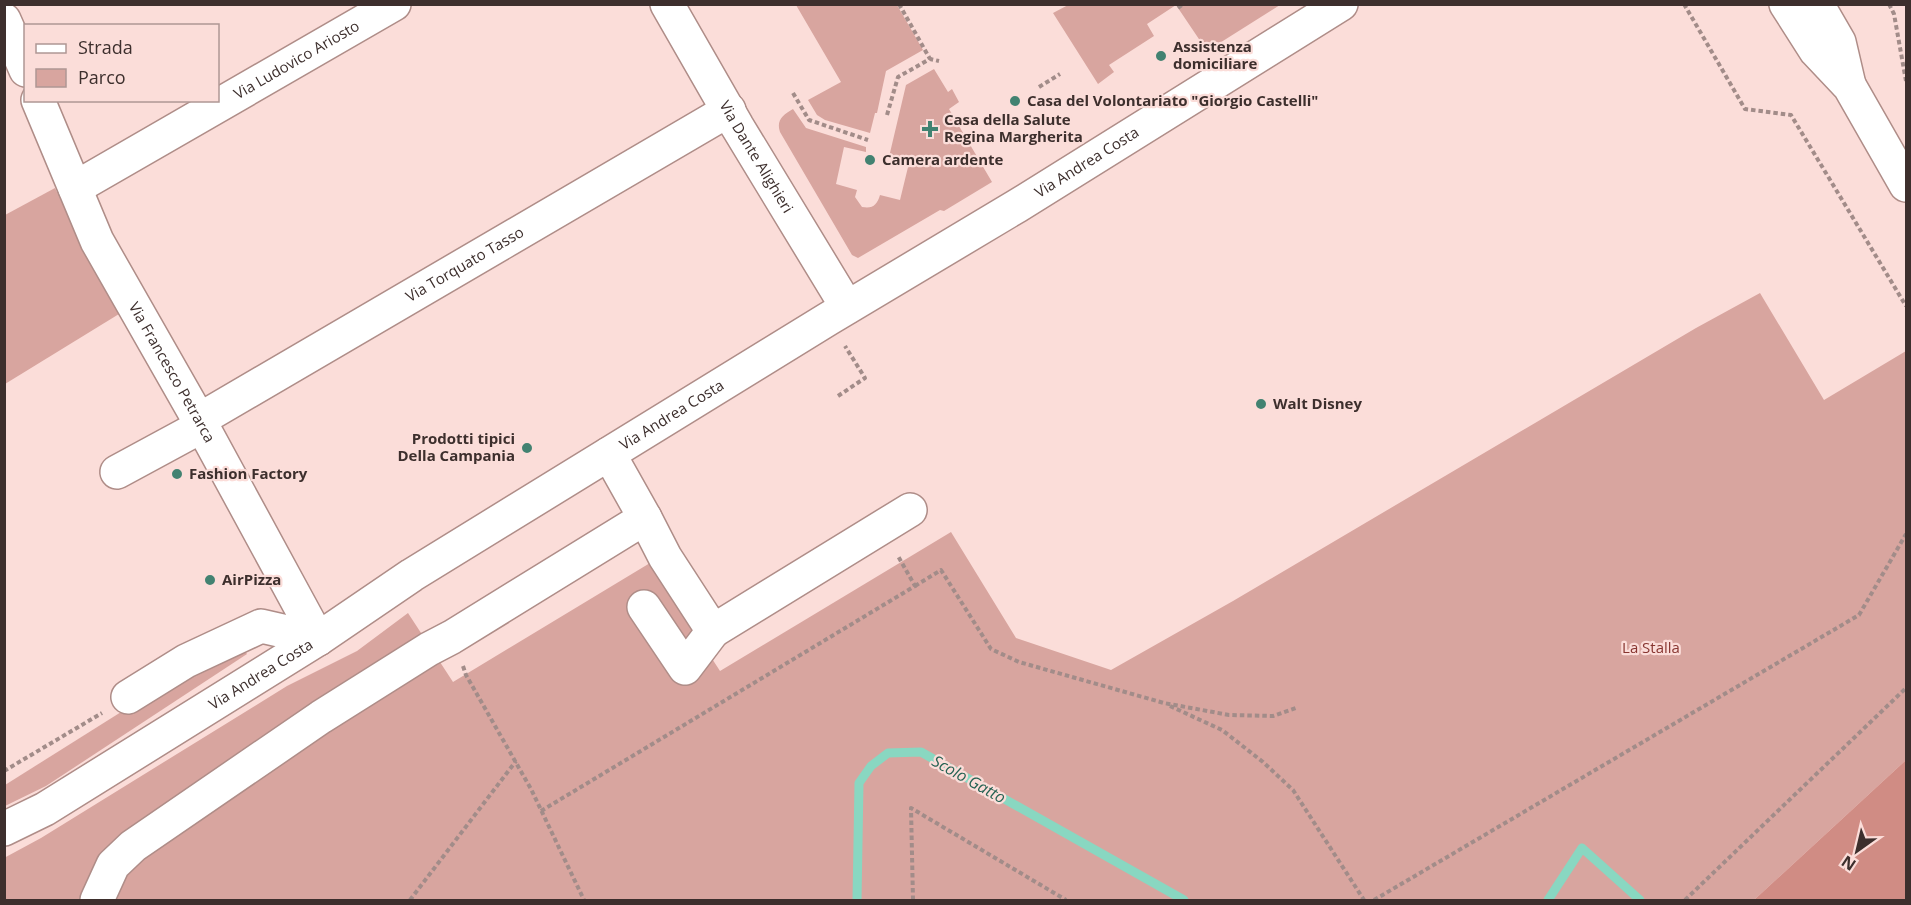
<svg xmlns="http://www.w3.org/2000/svg" width="1911" height="905" viewBox="0 0 1911 905" font-family="'Open Sans',sans-serif">
<style>
.green{fill:#d8a59f}
.forest{fill:#d08c84}
.lines{fill:none;stroke-linecap:round;stroke-linejoin:round}
.stream{stroke:#89d7c1;stroke-width:9}
.minor-casing{stroke:#af8d88;stroke-width:36}
.major-casing{stroke:#af8d88;stroke-width:36}
.path{stroke:#a28c89;stroke-width:4;stroke-dasharray:4.5 3;stroke-linecap:butt}
.minor{stroke:#fff;stroke-width:33}
.major{stroke:#fff;stroke-width:33}
.poi-dot{fill:#428271;stroke:#fbddd9;stroke-width:2}
.labels{text-anchor:middle;stroke-width:4.5;stroke-linejoin:round;paint-order:stroke}
.poi-label{font-size:15px;font-weight:bold;fill:#3d2f2d;stroke:#fbddd9;text-anchor:start}
.street-label{font-size:15px;fill:#3d2f2d;stroke:#fbddd9}
.park-label{font-size:15px;fill:#873530;stroke:#fbddd9}
.water-label{font-size:16px;font-style:italic;fill:#256253;stroke:#fbddd9}
</style>
<rect width="100%" height="100%" fill="#fbddd9"/>
<!-- green -->
<g class="green">
<polygon points="1070,4 1280,4 1280,5 1207,51 1176,5 1147,24 1154,36 1109,65 1114,72 1098,84 1053,13"/>
<polygon points="796,5 897,5 923,50 886,71 877,113 875,113 870,133 825,120 817,115 808,100 841,82"/>
<path d="M934 69 948 92 952 89 959 102 949 109 992 182 944 211 940 210 858 258 852 255 780 132C776 120 783 115 793 109L806 128 866 147V152L844 147 836 184 857 190 855 197 862 207C873 209 877 205 880 195L900 200 909 163 889 157 906 85Z"/>
<polygon points="55,188 119,314 5,384 5,215"/>
<polygon points="1760,293 1824,400 1906,351 1906,760 1754,900 5,900 4,858 41,838 287,686 357,651 408,613 453,682 650,563 720,671 951,532 1016,638 1111,670 1233,601 1696,328"/>
<polygon points="240,644 247,654 46,786 5,806 5,785 137,702"/>
</g>
<!-- forest -->
<polygon class="forest" points="1906,760 1906,900 1754,900"/>
<g class="lines">
<!-- stream -->
<g class="stream">
<polyline points="857,900 859,783 871,766 888,753 921,752 1184,900"/>
<polyline points="1548,900 1582,848 1640,900"/>
</g>
<!-- minor casing -->
<g class="minor-casing">
<g id="minor">
<path id="s1" d="M667 4 737 126 847 307"/>
<polyline points="4,20 26,70"/>
<path id="s2" d="M38 100 97 241 199 420 318 639"/>
<path id="s3" d="M75 188 394 4"/>
<path id="s4" d="M199 420 729 110"/>
<polyline points="117,472 202,426"/>
<polyline points="645,518 665,557 713,631 910,510"/>
<polyline points="644,607 685,668 713,631"/>
<polyline points="128,697 186,661 261,626 318,639"/>
<polyline points="97,900 113,865 133,846 321,717 429,649 452,637 645,518 609,454"/>
</g>
</g>
<!-- major casing -->
<g class="major-casing">
<g id="major">
<polyline points="1786,4 1816,51 1850,87 1906,185"/>
<polyline points="1817,4 1839,42 1849,85"/>
<path id="s5" d="M4 829 45 809 318 639 412 575 828 319 1017 206 1341 4"/>
</g>
</g>
<!-- path -->
<g class="path">
<polyline points="899,4 930,59"/>
<polyline points="1684,4 1745,109 1791,115 1906,306"/>
<polyline points="1889,4 1894,14 1906,81"/>
<polyline points="1178,8 1183,4"/>
<polyline points="1039,87 1060,74"/>
<polyline points="793,93 809,120 868,140"/>
<polyline points="887,115 898,77 930,59 939,61"/>
<polyline points="838,396 865,378 845,346"/>
<polyline points="915,586 941,570 991,649 1019,662 1164,703 1229,715 1273,716 1296,708"/>
<polyline points="463,666 466,675 531,789 584,900"/>
<polyline points="1170,706 1222,730 1263,762 1293,790 1364,900"/>
<polyline points="4,771 102,713"/>
<polyline points="541,811 915,586 898,556"/>
<polyline points="410,900 516,761"/>
<polyline points="913,900 911,808 1066,900"/>
<polyline points="1374,900 1859,615 1906,534"/>
<polyline points="1685,900 1906,688"/>
</g>
<!-- minor -->
<use href="#minor" class="minor"/>
<!-- major -->
<use href="#major" class="major"/>
</g>
<!-- markers -->
<g class="poi-dot">
<circle cx="1161" cy="56" r="6"/>
<circle cx="1015" cy="101" r="6"/>
<path d="M927 120h6v6h6v6h-6v6h-6v-6h-6v-6h6z"/>
<circle cx="870" cy="160" r="6"/>
<circle cx="1261" cy="404" r="6"/>
<circle cx="527" cy="448" r="6"/>
<circle cx="177" cy="474" r="6"/>
<circle cx="210" cy="580" r="6"/>
</g>
<g class="labels">
<!-- poi labels -->
<g class="poi-label">
<text x="1173" y="52">Assistenza<tspan x="1173" dy="17">domiciliare</tspan></text>
<text x="1027" y="106">Casa del Volontariato "Giorgio Castelli"</text>
<text x="944" y="125">Casa della Salute<tspan x="944" dy="17">Regina Margherita</tspan></text>
<text x="882" y="165">Camera ardente</text>
<text x="1273" y="409">Walt Disney</text>
<text x="515" y="444" text-anchor="end">Prodotti tipici<tspan x="515" dy="17">Della Campania</tspan></text>
<text x="189" y="479">Fashion Factory</text>
<text x="222" y="585">AirPizza</text>
</g>
<!-- street labels -->
<g class="street-label">
<text dy="5" stroke="none"><textPath href="#s3" startOffset="256">Via Ludovico Ariosto</textPath></text>
<text dy="5" stroke="none"><textPath href="#s1" startOffset="177">Via Dante Alighieri</textPath></text>
<text dy="5" stroke="none"><textPath href="#s5" startOffset="1272">Via Andrea Costa</textPath></text>
<text dy="5" stroke="none"><textPath href="#s4" startOffset="308">Via Torquato Tasso</textPath></text>
<text dy="5" stroke="none"><textPath href="#s2" startOffset="304">Via Francesco Petrarca</textPath></text>
<text dy="5" stroke="none"><textPath href="#s5" startOffset="786">Via Andrea Costa</textPath></text>
<text dy="5" stroke="none"><textPath href="#s5" startOffset="300">Via Andrea Costa</textPath></text>
</g>
<!-- park labels -->
<g class="park-label">
<text x="1651" y="653">La Stalla</text>
</g>
<!-- water labels -->
<g class="water-label">
<text transform="translate(969 779) rotate(29)" y="6">Scolo Gatto</text>
</g>
</g>
<!-- border -->
<rect width="1911" height="905" fill="none" stroke="#3d2f2d" stroke-width="12"/>
<!-- legend -->
<rect x="24" y="24" width="195" height="78" fill="#fbddd9" stroke="#af9794" stroke-width="1.5"/>
<rect x="36" y="44" width="30" height="9" fill="#ffffff" stroke="#af9794" stroke-width="1.5"/>
<text x="78" y="54" font-size="18" fill="#3d2f2d">Strada</text>
<rect x="36" y="69" width="30" height="18" fill="#d8a59f" stroke="#af9794" stroke-width="1.5"/>
<text x="78" y="84" font-size="18" fill="#3d2f2d">Parco</text>
<!-- north arrow -->
<g transform="translate(1857 851) rotate(214)" stroke="#fbddd9" stroke-width="4.5" paint-order="stroke">
<path d="M0-4.5L10 22L0 15L-10 22Z" fill="#3d2f2d"/>
<text y="-9" font-size="16" font-weight="bold" text-anchor="middle" fill="#3d2f2d">N</text>
</g>
</svg>
